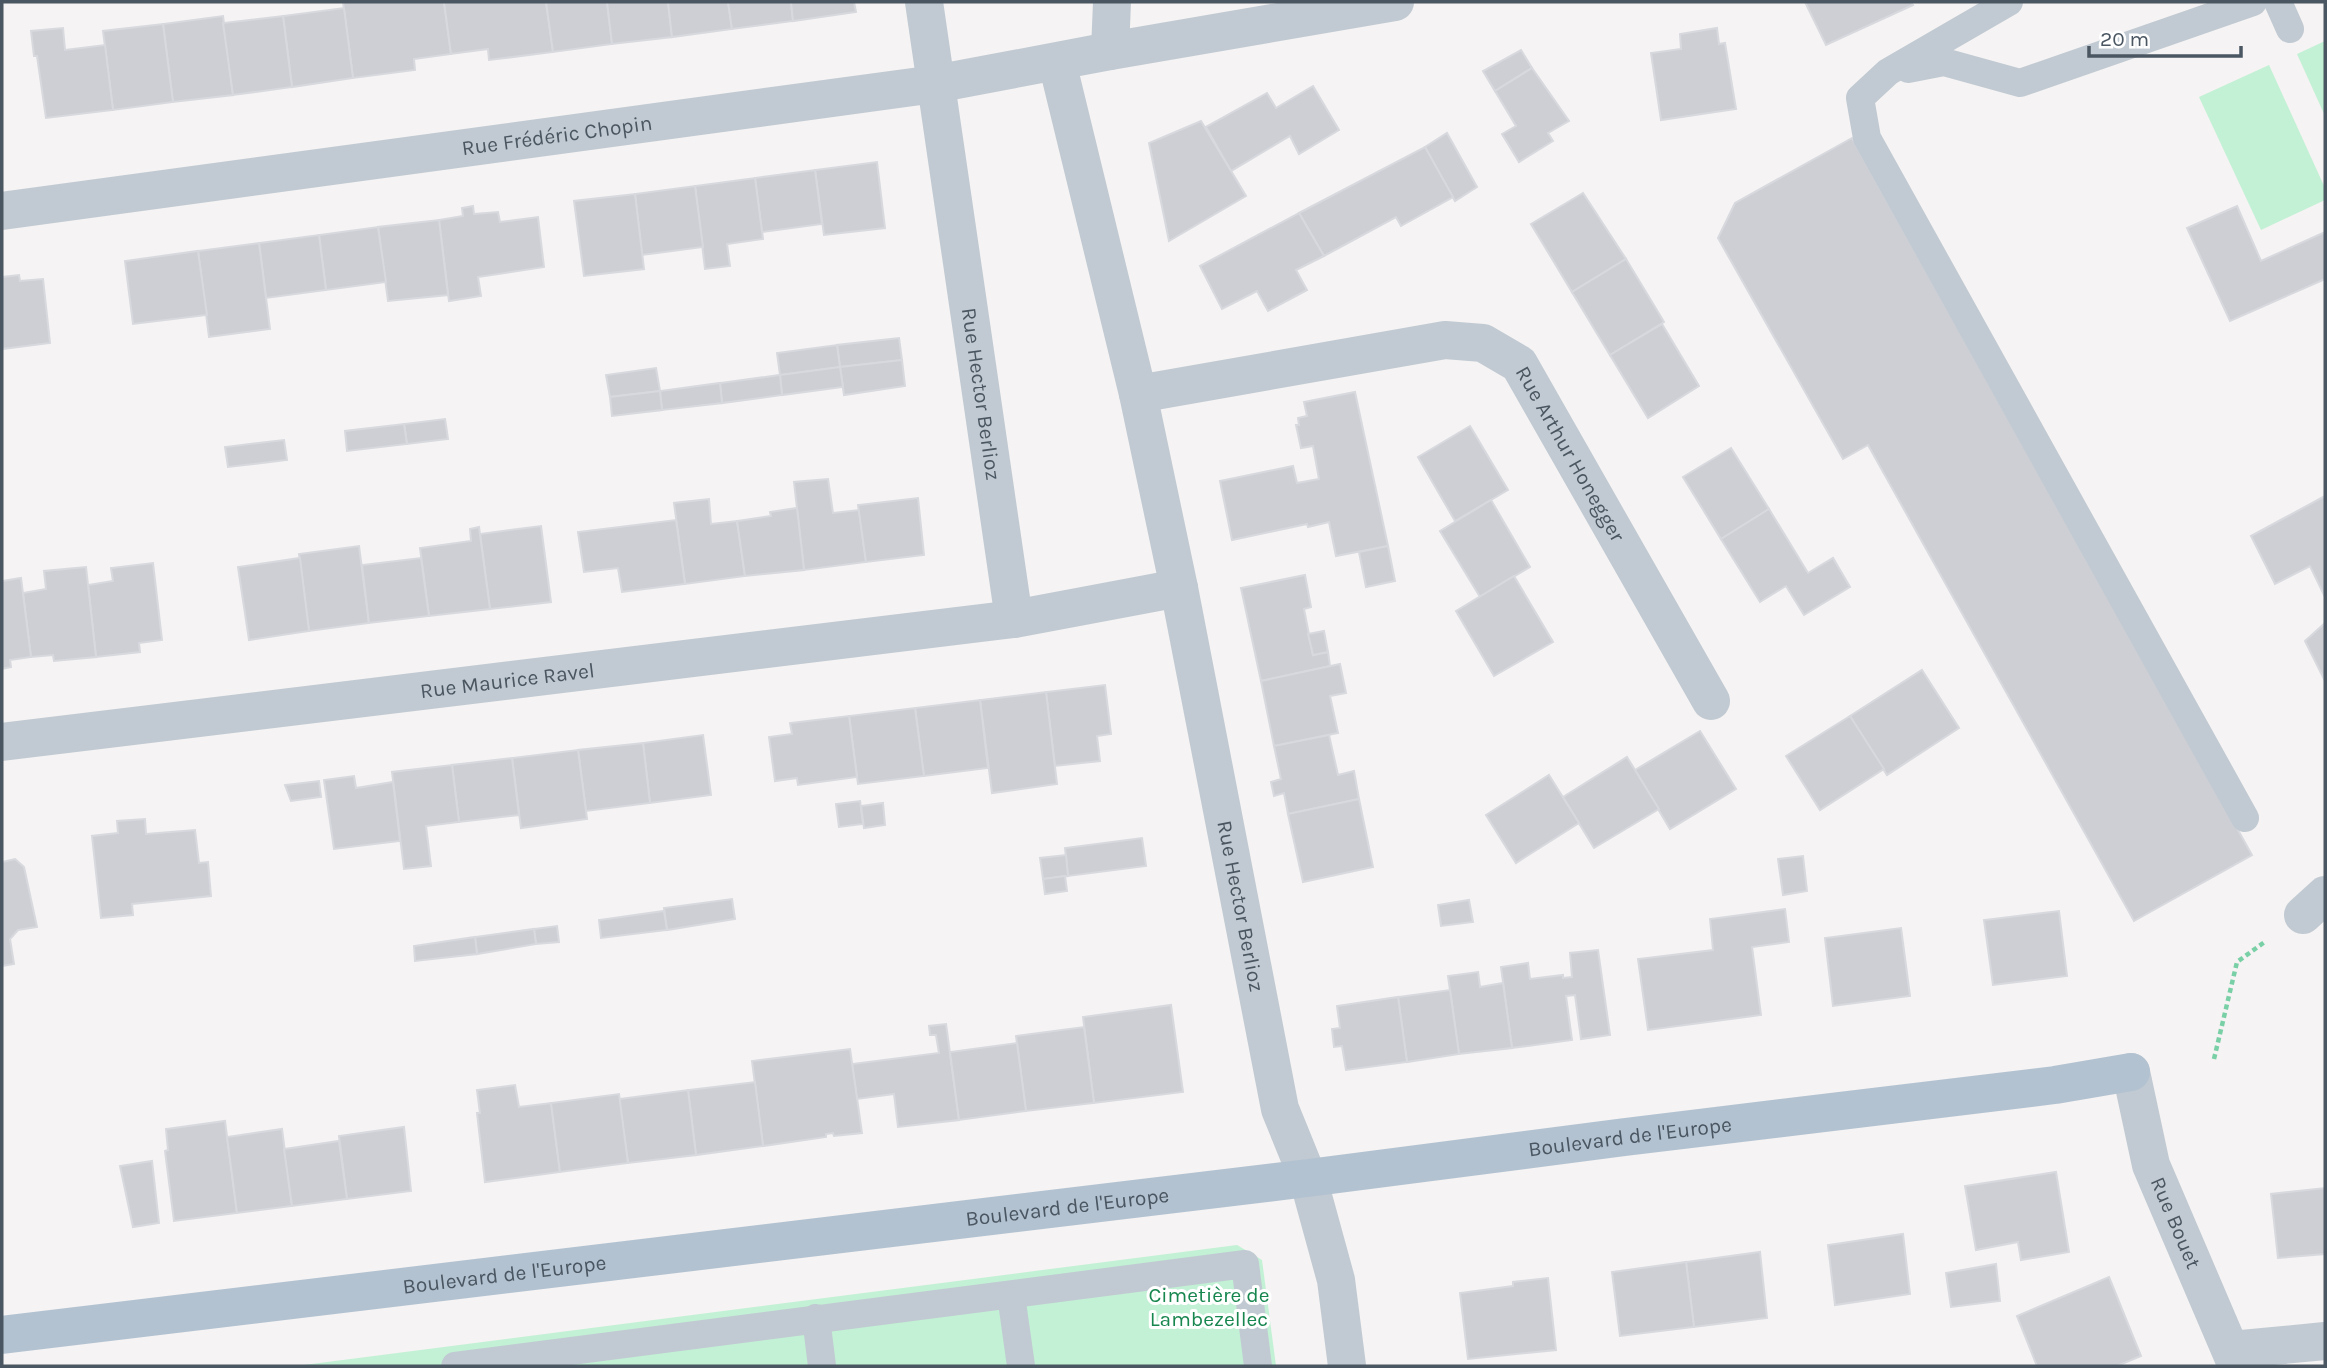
<svg xmlns="http://www.w3.org/2000/svg" width="2327" height="1368" viewBox="0 0 2327 1368" font-family="Karla,sans-serif">
<style>
.green{fill:#c3f1d5}
.building{fill:#cdcfd5;stroke:#d7d9de;stroke-width:2}
.lines{fill:none;stroke-linecap:round;stroke-linejoin:round}
.path{stroke:#7ad0a6;stroke-width:4.5;stroke-dasharray:5 3.5;stroke-linecap:butt}
.service{stroke:#c1cad2;stroke-width:28}
.minor{stroke:#c1cad2;stroke-width:38}
.primary{stroke:#b3c2d1;stroke-width:38}
.labels{text-anchor:middle;stroke-width:6;stroke-linejoin:round;paint-order:stroke}
.street-label{font-size:21px;fill:#4a5661;stroke:#fff}
.park-label{font-size:21px;fill:#17864f;stroke:#fff}
</style>
<rect width="100%" height="100%" fill="#f5f3f3"/>
<!-- green -->
<g class="green">
<polygon points="2325,41 2325,116 2297,54"/>
<polygon points="2269,65 2325,188 2325,200 2261,230 2199,97"/>
<polygon points="1237,1245 1262,1260 1276,1366 296,1366"/>
</g>
<!-- building -->
<g class="building">
<polygon points="343,2 444,2 451,54 414,59 415,70 353,78"/>
<polygon points="444,2 546,2 553,52 489,60 488,49 451,54"/>
<polygon points="546,2 607,2 612,44 553,52"/>
<polygon points="607,2 668,2 672,37 612,44"/>
<polygon points="668,2 728,2 732,29 672,37"/>
<polygon points="728,2 791,2 793,21 732,29"/>
<polygon points="791,2 854,2 856,12 793,21"/>
<polygon points="1805,2 1911,2 1913,5 1826,45"/>
<polygon points="344,8 353,78 292,87 283,16"/>
<polygon points="223,16 233,95 173,102 163,24"/>
<polygon points="283,16 292,87 233,95 223,23"/>
<polygon points="163,24 173,102 113,110 103,31"/>
<polygon points="63,28 65,50 105,45 113,110 46,118 37,56 34,56 31,31"/>
<polygon points="1717,28 1719,44 1725,43 1736,109 1661,120 1651,53 1681,49 1680,34"/>
<polygon points="1521,50 1532,68 1495,91 1483,71"/>
<polygon points="1532,68 1569,121 1548,133 1553,141 1519,162 1502,134 1516,126 1495,91"/>
<polygon points="1313,86 1339,130 1299,154 1290,136 1231,171 1206,127 1267,93 1276,108"/>
<polygon points="1201,121 1246,196 1169,241 1149,143"/>
<polygon points="1447,133 1477,187 1455,201 1425,147"/>
<polygon points="1852,138 2252,855 2134,921 1868,445 1843,459 1718,238 1735,203"/>
<polygon points="1425,147 1453,197 1401,226 1396,217 1324,256 1299,213"/>
<polygon points="877,162 885,228 824,235 815,170"/>
<polygon points="815,170 822,224 762,232 755,178"/>
<polygon points="755,178 763,239 727,244 730,266 705,269 695,186"/>
<polygon points="695,186 703,247 642,255 635,194"/>
<polygon points="1583,193 1626,259 1572,292 1531,224"/>
<polygon points="635,194 644,269 584,276 574,201"/>
<polygon points="473,206 474,214 498,212 500,222 538,217 544,267 478,277 481,296 449,301 439,220 463,216 462,208"/>
<polygon points="2237,206 2261,261 2325,232 2325,279 2230,321 2187,228"/>
<polygon points="1299,213 1324,256 1296,270 1307,290 1268,311 1257,291 1222,309 1200,266"/>
<polygon points="439,220 448,295 388,301 378,227"/>
<polygon points="378,227 386,282 326,290 319,235"/>
<polygon points="319,235 326,290 266,298 259,243"/>
<polygon points="259,243 270,329 209,337 198,251"/>
<polygon points="198,251 207,315 133,324 125,261"/>
<polygon points="1626,259 1664,322 1610,355 1572,292"/>
<polygon points="19,275 20,281 43,279 50,343 2,349 2,277"/>
<polygon points="1662,324 1699,386 1648,418 1610,355"/>
<polygon points="899,338 902,360 840,367 837,345"/>
<polygon points="837,345 840,367 780,375 777,353"/>
<polygon points="902,360 905,386 844,395 840,367"/>
<polygon points="840,367 843,387 782,395 780,375"/>
<polygon points="656,368 660,391 610,397 606,375"/>
<polygon points="780,375 782,395 722,403 720,383"/>
<polygon points="720,383 722,403 662,410 660,391"/>
<polygon points="660,391 662,410 612,416 610,397"/>
<polygon points="1355,392 1388,546 1336,556 1329,522 1308,527 1307,524 1232,540 1220,481 1293,466 1297,483 1319,479 1313,446 1301,448 1296,425 1299,425 1298,418 1307,416 1304,402"/>
<polygon points="445,419 448,439 407,444 404,424"/>
<polygon points="404,424 407,444 347,451 345,431"/>
<polygon points="1470,426 1508,490 1455,521 1418,457"/>
<polygon points="284,440 287,460 228,467 225,447"/>
<polygon points="1731,448 1769,509 1721,539 1683,477"/>
<polygon points="828,479 833,513 859,510 866,562 804,570 794,482"/>
<polygon points="2325,496 2325,597 2310,566 2275,584 2251,536"/>
<polygon points="918,498 924,555 866,562 858,505"/>
<polygon points="709,499 711,524 737,521 745,576 685,584 674,503"/>
<polygon points="1491,500 1530,567 1480,597 1440,531"/>
<polygon points="797,508 804,570 745,576 737,521 771,516 770,512"/>
<polygon points="1769,509 1808,573 1833,558 1850,587 1804,615 1786,586 1760,602 1721,539"/>
<polygon points="676,520 685,584 622,592 618,568 584,572 578,532"/>
<polygon points="541,526 551,602 490,609 480,534"/>
<polygon points="479,527 490,609 429,616 420,548 471,541 470,529"/>
<polygon points="359,546 369,623 309,631 299,554"/>
<polygon points="1388,546 1395,581 1366,587 1359,552"/>
<polygon points="300,558 309,631 249,640 238,567"/>
<polygon points="421,558 429,616 369,623 362,565"/>
<polygon points="153,563 162,640 139,643 140,652 96,657 88,585 113,581 111,568"/>
<polygon points="86,567 96,657 54,661 53,655 31,657 23,593 46,589 44,571"/>
<polygon points="1305,575 1311,607 1304,609 1313,655 1328,652 1330,666 1261,681 1241,588"/>
<polygon points="1514,576 1553,642 1494,676 1456,611"/>
<polygon points="21,578 31,657 10,660 11,667 2,669 2,581"/>
<polygon points="2325,623 2325,681 2305,641"/>
<polygon points="1324,631 1328,652 1313,655 1308,634"/>
<polygon points="1340,664 1346,693 1330,696 1338,733 1274,746 1261,681"/>
<polygon points="1922,670 1959,728 1887,775 1850,716"/>
<polygon points="1105,685 1111,734 1097,736 1100,761 1055,766 1046,692"/>
<polygon points="1046,692 1057,784 992,793 980,700"/>
<polygon points="980,700 988,768 924,776 915,708"/>
<polygon points="915,708 924,776 858,784 849,716"/>
<polygon points="849,716 857,777 798,785 797,778 775,781 769,737 792,734 790,723"/>
<polygon points="1850,716 1884,769 1820,810 1786,756"/>
<polygon points="1700,731 1736,789 1670,829 1635,770"/>
<polygon points="703,735 711,795 650,803 643,743"/>
<polygon points="1329,735 1338,775 1354,771 1359,799 1288,814 1284,793 1274,796 1271,782 1281,779 1274,746"/>
<polygon points="643,743 650,803 586,811 578,750"/>
<polygon points="578,750 587,819 521,828 512,758"/>
<polygon points="1627,757 1659,809 1594,848 1563,797"/>
<polygon points="512,758 519,815 459,822 452,765"/>
<polygon points="452,765 459,822 426,826 431,866 404,869 392,772"/>
<polygon points="1549,775 1579,823 1516,863 1486,815"/>
<polygon points="354,776 356,788 393,782 400,841 334,849 324,780"/>
<polygon points="319,781 321,797 291,801 285,785"/>
<polygon points="1359,799 1373,867 1303,882 1288,814"/>
<polygon points="860,801 863,824 839,827 836,804"/>
<polygon points="883,803 885,825 864,828 861,806"/>
<polygon points="145,819 146,834 195,830 199,863 208,862 211,896 132,904 133,915 101,918 92,836 118,833 117,821"/>
<polygon points="1142,838 1146,866 1068,876 1065,848"/>
<polygon points="1066,855 1068,876 1043,879 1040,858"/>
<polygon points="1803,856 1807,891 1783,895 1778,859"/>
<polygon points="15,859 24,867 37,927 18,930 10,939 14,964 2,966 2,862"/>
<polygon points="1065,876 1067,891 1045,894 1043,879"/>
<polygon points="732,899 735,919 667,930 664,908"/>
<polygon points="1469,900 1473,922 1441,926 1438,905"/>
<polygon points="1785,909 1789,942 1752,947 1761,1015 1648,1030 1638,959 1713,950 1710,919"/>
<polygon points="664,911 667,930 601,938 599,920"/>
<polygon points="2059,911 2067,976 1993,985 1984,920"/>
<polygon points="557,926 559,942 536,944 534,929"/>
<polygon points="1901,928 1910,996 1833,1006 1825,938"/>
<polygon points="534,929 536,944 477,954 475,937"/>
<polygon points="475,937 477,954 415,961 414,946"/>
<polygon points="1598,950 1610,1035 1581,1039 1575,995 1566,996 1572,1040 1512,1048 1501,967 1528,963 1530,979 1563,975 1563,978 1572,977 1570,953"/>
<polygon points="1478,972 1480,987 1503,983 1512,1048 1459,1054 1448,976"/>
<polygon points="1450,990 1459,1054 1407,1062 1398,997"/>
<polygon points="1398,997 1407,1062 1346,1070 1342,1046 1334,1047 1332,1029 1340,1028 1337,1006"/>
<polygon points="1171,1005 1183,1092 1094,1103 1083,1017"/>
<polygon points="946,1024 959,1120 898,1127 894,1094 857,1099 852,1064 939,1053 936,1035 930,1035 929,1026"/>
<polygon points="1084,1027 1094,1103 1026,1111 1016,1036"/>
<polygon points="1017,1043 1026,1111 959,1120 950,1052"/>
<polygon points="850,1049 862,1133 834,1136 833,1133 826,1134 826,1137 763,1146 752,1061"/>
<polygon points="755,1082 763,1146 696,1155 688,1090"/>
<polygon points="515,1085 519,1107 551,1103 560,1172 485,1182 477,1113 480,1113 477,1090"/>
<polygon points="688,1090 696,1155 628,1163 619,1099"/>
<polygon points="619,1094 628,1163 560,1172 551,1103"/>
<polygon points="225,1121 237,1213 174,1221 165,1151 168,1150 166,1129"/>
<polygon points="404,1127 411,1191 347,1199 339,1136"/>
<polygon points="282,1129 292,1206 237,1213 227,1137"/>
<polygon points="339,1141 347,1199 292,1206 284,1149"/>
<polygon points="152,1161 159,1223 133,1227 120,1166"/>
<polygon points="2056,1172 2069,1252 2021,1260 2018,1242 1976,1250 1965,1186"/>
<polygon points="2325,1188 2325,1254 2278,1258 2271,1194"/>
<polygon points="1903,1234 1910,1294 1835,1305 1828,1245"/>
<polygon points="1760,1252 1767,1318 1694,1327 1686,1262"/>
<polygon points="1686,1262 1694,1327 1620,1336 1612,1272"/>
<polygon points="1996,1264 2000,1301 1951,1307 1946,1273"/>
<polygon points="2109,1277 2141,1356 2117,1366 2037,1366 2017,1316"/>
<polygon points="1548,1278 1556,1350 1468,1359 1460,1293 1513,1286 1513,1282"/>
</g>
<g class="lines">
<!-- path -->
<polyline class="path" points="2214,1059 2237,962 2266,941"/>
<!-- service -->
<g class="service">
<polyline points="2009,2 1888,72 1860,98 1867,138 2245,818"/>
<polyline points="2278,2 2290,29"/>
<polyline points="1908,69 1944,62 2020,83 2253,2"/>
<polyline points="1011,1295 1021,1366"/>
<polyline points="816,1318 822,1366"/>
<polyline points="455,1366 1245,1264 1258,1366"/>
</g>
<!-- minor -->
<g class="minor">
<path id="s1" d="M924 2 1014 619"/>
<polyline points="1110,51 1112,2"/>
<path id="s2" d="M1057 62 1138 394 1179 588 1280 1109 1308 1178 1336 1280 1347 1366"/>
<path id="s3" d="M2 211 935 84 1110 51 1395 2"/>
<path id="s4" d="M1138 394 1445 340 1483 343 1519 364 1711 701"/>
<path id="s5" d="M2 742 1014 619 1179 588"/>
<polyline points="2303,915 2325,895"/>
<path id="s6" d="M2131 1072 2151 1165 2237 1366"/>
<polyline points="2231,1350 2325,1341"/>
</g>
<!-- primary -->
<path class="primary" id="s7" d="M2 1335 1308 1178 1625 1137 2055 1085 2131 1072"/>
</g>
<g class="labels">
<!-- street labels -->
<g class="street-label">
<text dy="7" stroke="none"><textPath href="#s3" startOffset="560">Rue Frédéric Chopin</textPath></text>
<text dy="7" stroke="none"><textPath href="#s1" startOffset="396">Rue Hector Berlioz</textPath></text>
<text dy="7" stroke="none"><textPath href="#s4" startOffset="495">Rue Arthur Honegger</textPath></text>
<text dy="7" stroke="none"><textPath href="#s5" startOffset="509">Rue Maurice Ravel</textPath></text>
<text dy="7" stroke="none"><textPath href="#s2" startOffset="864">Rue Hector Berlioz</textPath></text>
<text dy="7" stroke="none"><textPath href="#s7" startOffset="1640">Boulevard de l'Europe</textPath></text>
<text dy="7" stroke="none"><textPath href="#s7" startOffset="1073">Boulevard de l'Europe</textPath></text>
<text dy="7" stroke="none"><textPath href="#s6" startOffset="158">Rue Bouet</textPath></text>
<text dy="7" stroke="none"><textPath href="#s7" startOffset="506">Boulevard de l'Europe</textPath></text>
</g>
<!-- park labels -->
<g class="park-label">
<text x="1209" y="1302">Cimetière de<tspan x="1209" dy="24">Lambezellec</tspan></text>
</g>
</g>
<!-- border -->
<rect width="2327" height="1368" fill="none" stroke="#4a5661" stroke-width="7"/>
<!-- scale -->
<path d="M2089 46v10h152v-10" fill="none" stroke="#4a5661" stroke-width="3.5"/>
<text x="2100" y="46" font-size="21" fill="#4a5661" stroke="#ffffff" stroke-width="5" paint-order="stroke">20 m</text>
</svg>
